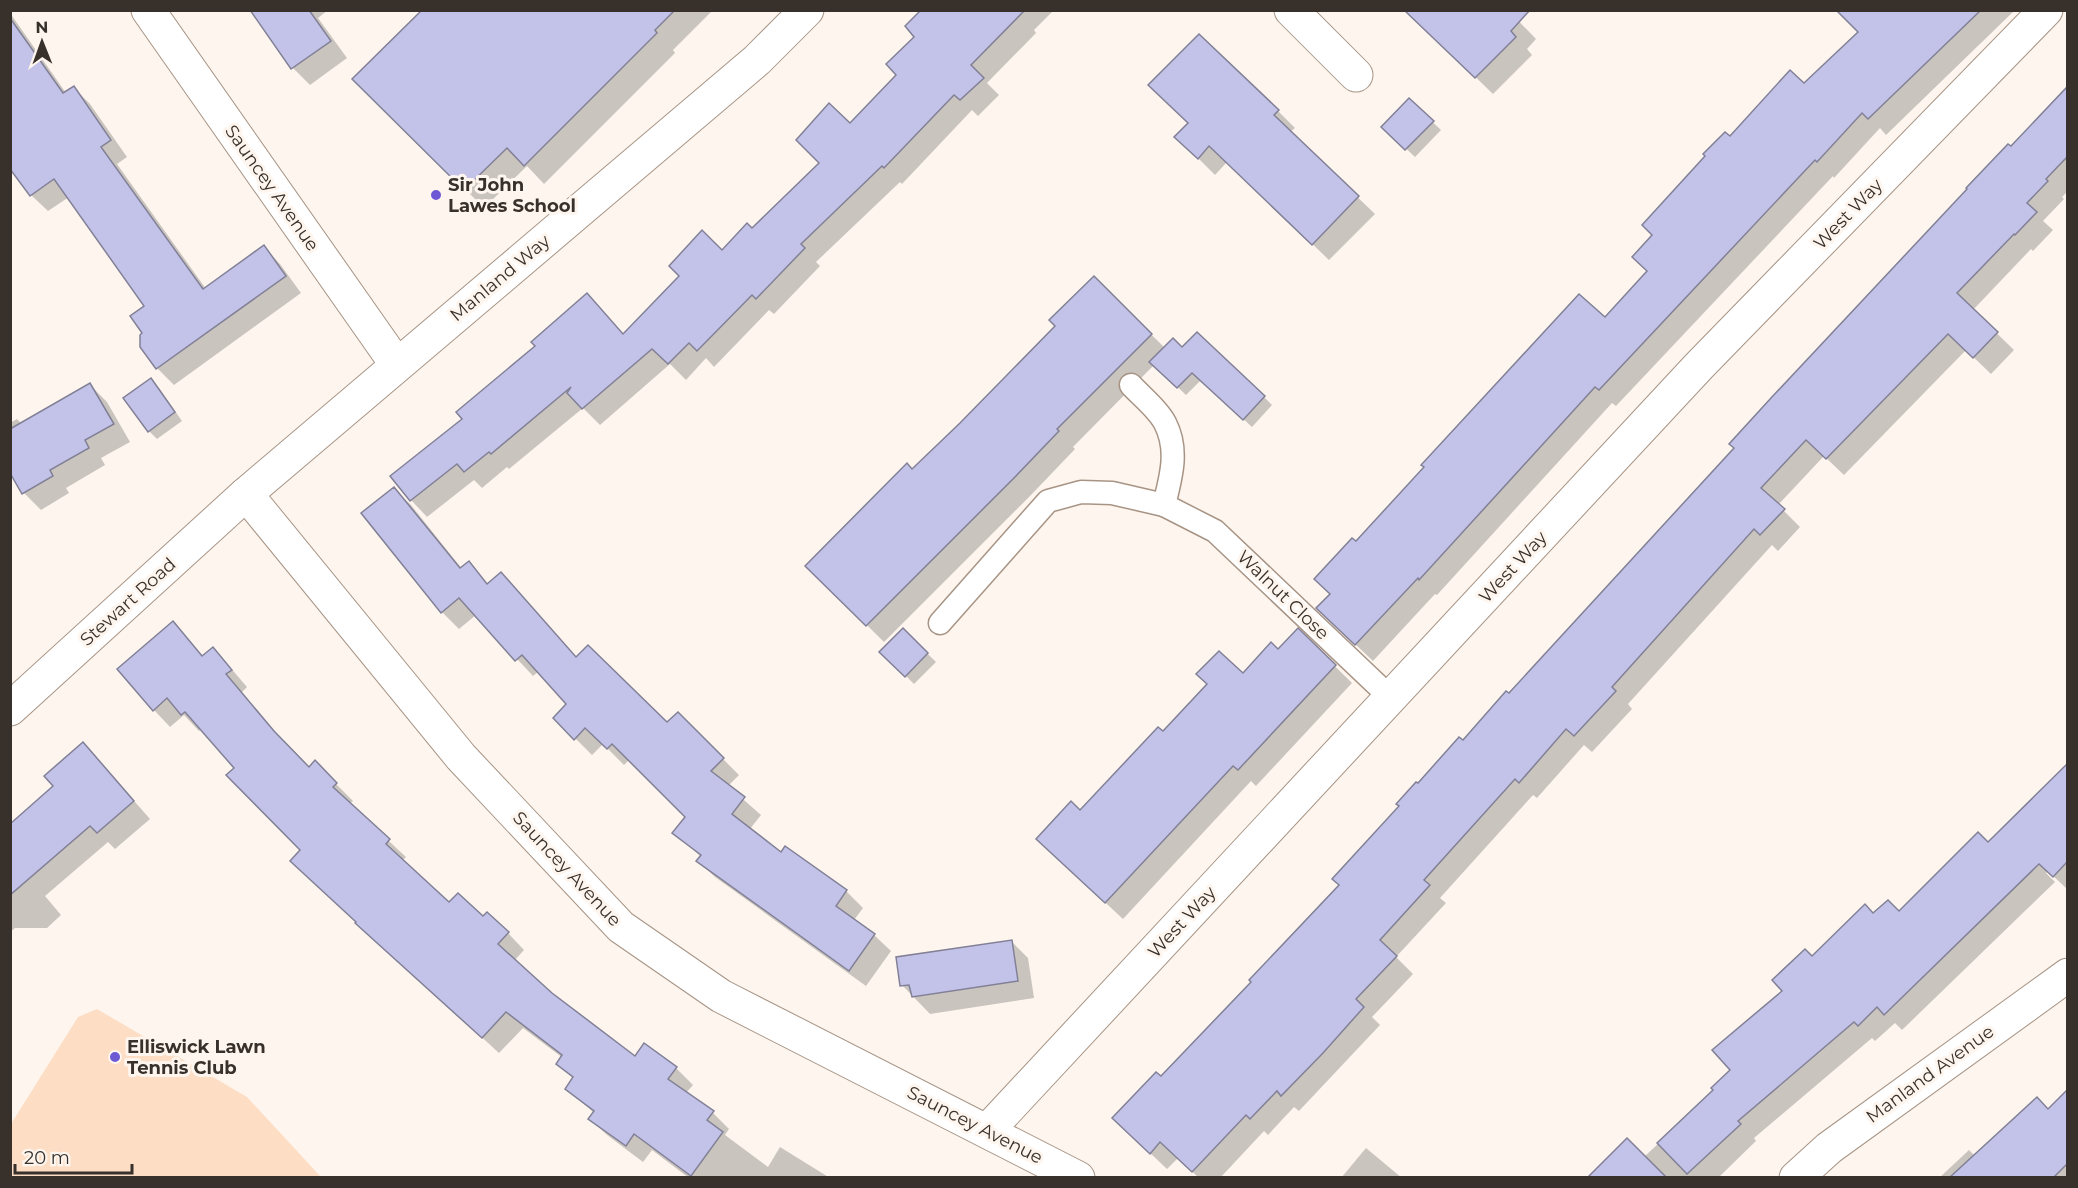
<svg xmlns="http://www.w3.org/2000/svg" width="2078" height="1188" viewBox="0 0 2078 1188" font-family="Montserrat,sans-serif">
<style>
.green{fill:#fddec5}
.shadow{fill:#0003}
.building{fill:#c3c2e8;stroke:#818096;stroke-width:1.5}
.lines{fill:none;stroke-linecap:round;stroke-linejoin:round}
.lane-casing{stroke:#a79485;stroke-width:25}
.street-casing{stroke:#a79485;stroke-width:35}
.lane{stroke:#fff;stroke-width:22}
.street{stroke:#fff;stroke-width:33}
.poi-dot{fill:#6d59d3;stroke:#fdf5ee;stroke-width:2}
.labels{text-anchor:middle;stroke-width:6;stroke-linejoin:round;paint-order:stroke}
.poi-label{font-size:18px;font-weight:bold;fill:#38302a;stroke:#fdf5ee;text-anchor:start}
.street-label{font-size:18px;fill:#38302a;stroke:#fdf5ee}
</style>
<rect width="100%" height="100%" fill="#fdf5ee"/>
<!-- green -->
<polygon class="green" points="97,1009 247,1097 321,1177 11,1177 11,1124 78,1017"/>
<!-- shadow -->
<g class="shadow">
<polygon points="252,10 328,10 318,18 347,58 310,85 293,68"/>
<polygon points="422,10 713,10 673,50 675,53 544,184 527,166 484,208 355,79"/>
<polygon points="921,10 1054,10 1034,30 1036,33 987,83 999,95 978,116 972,110 902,184 900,182 816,262 820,266 774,314 769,310 714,367 706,358 686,380 670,364 600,425 583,408 509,469 507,467 482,488 474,480 427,517 411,500 464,419 587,295 624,335 722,252 752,230 821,163 850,125 898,75 916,37"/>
<polygon points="1406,10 1508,10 1536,39 1527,49 1532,55 1493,94"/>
<polygon points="1838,10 2014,11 1886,135 1880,128 1834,178 1833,176 1616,406 1612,403 1437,595 1435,594 1373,661 1335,625 1331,595 1356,543 1605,320 1648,271 1654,235 1644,225 1725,134 1730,138 1805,85 1860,32"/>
<polygon points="10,13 66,93 74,88 90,104 127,157 117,164 206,289 264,247 280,264 301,293 174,385 157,368 141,347 146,306 69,197 48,211 31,195 10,125"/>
<polygon points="2068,99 2068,191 2062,197 2064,199 2043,221 2053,230 2033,251 2031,249 1973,310 2014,350 1991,374 1966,350 1844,475 1824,456 1778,505 1800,527 1778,551 1772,545 1628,704 1632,709 1592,752 1584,745 1537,798 1533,795 1440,898 1446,903 1396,957 1413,974 1372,1017 1380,1025 1299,1111 1294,1107 1268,1135 1264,1131 1220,1178 1199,1178 1178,1158 1167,1169 1131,1135 1161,1078 1253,983 1341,886 1418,785 1463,743 1509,695 2011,148 2057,100"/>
<polygon points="1409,100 1441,130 1415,157 1383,127"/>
<polygon points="1278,111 1295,128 1290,132 1375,214 1329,260 1227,162 1215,175 1193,153 1189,124"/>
<polygon points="1094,278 1165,348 1182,349 1264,397 1272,405 1252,427 1201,380 1186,395 1154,365 1073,447 1075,449 1031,495 884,642 807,566 912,471 1057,326"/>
<polygon points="151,380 159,388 182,421 157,439 149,431"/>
<polygon points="90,385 107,402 130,442 101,458 105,465 66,488 69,493 41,510 24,493 10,470 10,423 17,419 22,424"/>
<polygon points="394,489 411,505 462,569 469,563 489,585 517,591 577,658 667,724 678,714 739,775 728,786 761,815 750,829 781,854 785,848 846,891 863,908 854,920 874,935 891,951 866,986 715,877 698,861 701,857 674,832 687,817 629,760 624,765 603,744 592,755 555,718 568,704 539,671 533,676 476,615 459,629 442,612 363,514"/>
<polygon points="173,623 204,657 212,649 229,666 247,687 242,692 290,750 309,769 315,763 353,801 349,804 406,857 402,861 449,904 483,919 508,933 524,950 514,961 551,994 635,1058 676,1068 693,1085 686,1093 713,1113 729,1129 725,1135 768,1167 780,1147 830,1178 689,1178 652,1150 643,1162 607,1135 590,1119 594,1113 567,1088 574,1079 558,1064 563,1058 523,1028 499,1053 357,923 302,850 236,768 201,729 199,731 184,715 170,727 154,710"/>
<polygon points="903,630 936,662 914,684 882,652"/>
<polygon points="1298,630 1352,683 1256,786 1251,781 1123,919 1055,856 1080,813 1163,733 1278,651"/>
<polygon points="99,761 150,819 115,849 108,842 45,896 61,915 47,928 15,928 10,932 10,838"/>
<polygon points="2064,769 2068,773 2068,890 2048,871 2046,873 2055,882 1902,1030 1895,1023 1875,1041 1872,1038 1754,1138 1756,1141 1718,1178 1590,1178 1644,1157 1715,1090 1732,1070 1784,991 1812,958 1874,915 1899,913 1988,844"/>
<polygon points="1011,941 1028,958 1034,998 930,1014 902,985"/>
<polygon points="2068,1092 2068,1178 1939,1178 1969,1150 1975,1156 2049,1110"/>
<polygon points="1366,1148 1402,1178 1341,1178"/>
</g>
<!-- building -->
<g class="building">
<polygon points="250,10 309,10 331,41 291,69"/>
<polygon points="422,10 675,10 655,30 657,33 524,166 507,148 464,190 352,79"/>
<polygon points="921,10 1025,10 971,65 984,78 960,100 954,95 884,168 882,166 801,244 805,248 756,299 752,295 697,351 689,343 668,364 652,349 582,409 567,393 571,387 491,454 489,452 464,472 457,464 410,501 390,476 462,419 456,412 535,346 531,342 587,293 623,334 679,276 669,266 702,230 722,250 747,223 752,228 819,163 796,140 829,103 850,123 896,75 886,64 914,37 905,26"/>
<polygon points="1404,10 1530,10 1511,31 1516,37 1475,78"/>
<polygon points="1836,10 1981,10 1868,119 1862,113 1817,162 1815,160 1599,390 1595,387 1419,580 1418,578 1355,645 1316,608 1330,594 1314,579 1352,538 1356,541 1424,467 1421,465 1579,294 1605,317 1647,271 1632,257 1652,235 1642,225 1705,156 1703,154 1725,132 1730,136 1790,70 1804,83 1858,32"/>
<polygon points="10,18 63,93 74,86 111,140 101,147 203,289 264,245 286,276 156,369 140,347 140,335 142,333 130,316 144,306 54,179 30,196 10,169"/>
<polygon points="1199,34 1279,110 1274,115 1359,196 1312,245 1209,146 1198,159 1174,137 1188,123 1148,85"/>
<polygon points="2067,87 2067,157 2046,179 2048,181 2027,203 2037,212 2015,235 2014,234 1957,293 1998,332 1973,358 1948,334 1826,459 1806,440 1761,488 1785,509 1760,535 1754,529 1612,687 1616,691 1574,736 1566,729 1519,783 1515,779 1424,880 1430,885 1380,940 1397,956 1356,999 1364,1007 1323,1053 1281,1096 1277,1091 1250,1119 1246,1115 1192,1172 1160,1142 1150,1154 1112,1118 1156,1072 1161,1076 1251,982 1249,980 1339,885 1332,879 1399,806 1396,804 1416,782 1418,783 1459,737 1463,740 1506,691 1509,693 1734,448 1729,444 1771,398 1967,189 1966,188 2008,144 2011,146"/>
<polygon points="1409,98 1434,121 1405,150 1381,127"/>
<polygon points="1094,276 1152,334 1057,429 1059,431 1014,478 866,626 805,566 907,463 912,469 960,423 1055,326 1049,320"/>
<polygon points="1197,332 1265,396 1243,420 1192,373 1177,388 1149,362 1173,338 1182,347"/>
<polygon points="151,378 175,412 148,432 123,398"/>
<polygon points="90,383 114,424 85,440 89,448 50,470 53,476 22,494 10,473 10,429"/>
<polygon points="394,487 460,568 469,561 487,584 501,572 576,657 588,645 667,722 678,712 724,758 711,771 745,797 732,814 781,852 785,846 847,890 836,906 875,934 849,971 696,861 701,855 672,833 685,817 612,744 607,749 585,728 574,740 553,718 566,704 522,655 515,661 459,598 441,613 361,513"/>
<polygon points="173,621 202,656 213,647 232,670 226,674 274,731 309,767 315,760 337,783 333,787 390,839 386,844 449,902 458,893 483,916 487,912 509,932 498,944 552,993 635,1056 644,1043 677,1067 668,1079 714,1111 707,1120 723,1132 691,1176 634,1134 626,1146 588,1119 594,1111 565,1089 573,1077 556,1064 562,1055 506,1012 482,1038 355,923 356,922 290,861 300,850 226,775 234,768 185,712 181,715 167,698 153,711 117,669"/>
<polygon points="903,628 928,653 905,677 879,652"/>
<polygon points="1298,628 1336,665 1238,770 1233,766 1105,903 1036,839 1071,801 1080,810 1158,727 1163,731 1207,684 1196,674 1219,651 1243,673 1271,642 1278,649"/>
<polygon points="83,742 134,801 97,833 90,826 10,895 10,824 53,786 44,776"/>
<polygon points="2067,764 2067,862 2053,877 2039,864 1884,1015 1877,1007 1858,1026 1854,1022 1738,1121 1741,1124 1687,1174 1657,1143 1713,1090 1711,1088 1730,1070 1712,1050 1782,991 1772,980 1805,949 1812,956 1865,904 1873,913 1888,900 1899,911 1978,832 1988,842"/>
<polygon points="1012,940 1018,981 912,997 909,985 900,986 896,957"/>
<polygon points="2067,1090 2067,1164 2053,1178 1949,1178 2037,1097 2048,1109"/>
<polygon points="1627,1138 1667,1178 1587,1178"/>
</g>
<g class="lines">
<!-- lane casing -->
<g class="lane-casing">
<g id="lane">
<path d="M1131 385C1141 396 1158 409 1165 423 1179 450 1171 477 1164 505"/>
<polyline points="940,623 1048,501 1081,492 1112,493 1164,505 1215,531 1392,699"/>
</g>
</g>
<!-- street casing -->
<g class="street-casing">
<g id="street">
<polyline points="148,10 397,365"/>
<polyline points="1291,10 1356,75"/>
<polyline points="246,494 461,757 621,927 721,996 1078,1178"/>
<polyline points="10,709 246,494 757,60 807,10"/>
<polyline points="988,1130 1699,366 2046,10"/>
<polyline points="1796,1178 1829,1148 2068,975"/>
</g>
</g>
<!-- lane -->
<use href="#lane" class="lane"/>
<!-- street -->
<use href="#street" class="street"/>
</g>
<!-- markers -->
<g class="poi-dot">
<circle cx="436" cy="195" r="6"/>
<circle cx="115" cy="1057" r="6"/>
</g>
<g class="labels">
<!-- poi labels -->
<g class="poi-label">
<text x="448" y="191">Sir John<tspan x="448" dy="21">Lawes School</tspan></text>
<text x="127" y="1053">Elliswick Lawn<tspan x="127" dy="21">Tennis Club</tspan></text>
</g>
<!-- street labels -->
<g class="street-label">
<text transform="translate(272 188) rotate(55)" y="6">Sauncey Avenue</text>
<text transform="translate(1848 214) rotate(-46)" y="6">West Way</text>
<text transform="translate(500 278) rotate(-40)" y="6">Manland Way</text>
<text transform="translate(1513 567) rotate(-47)" y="6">West Way</text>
<text transform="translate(1283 595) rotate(44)" y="6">Walnut Close</text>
<text transform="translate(128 602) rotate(-42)" y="6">Stewart Road</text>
<text transform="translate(567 869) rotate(47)" y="6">Sauncey Avenue</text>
<text transform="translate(1182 922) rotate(-47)" y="6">West Way</text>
<text transform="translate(1930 1074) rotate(-36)" y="6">Manland Avenue</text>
<text transform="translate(975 1125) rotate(27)" y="6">Sauncey Avenue</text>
</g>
</g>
<!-- border -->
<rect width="2078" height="1188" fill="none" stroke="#38302a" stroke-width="24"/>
<!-- north arrow -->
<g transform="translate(42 42) rotate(359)" stroke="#fdf5ee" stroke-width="4.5" paint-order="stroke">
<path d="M0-4.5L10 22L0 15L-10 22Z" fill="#38302a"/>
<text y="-9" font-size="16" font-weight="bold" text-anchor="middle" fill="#38302a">N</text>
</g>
<!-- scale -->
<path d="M15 1164v9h117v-9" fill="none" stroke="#38302a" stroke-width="3"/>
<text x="24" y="1164" font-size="18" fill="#38302a" stroke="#fdf5ee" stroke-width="4.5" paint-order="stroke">20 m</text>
</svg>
